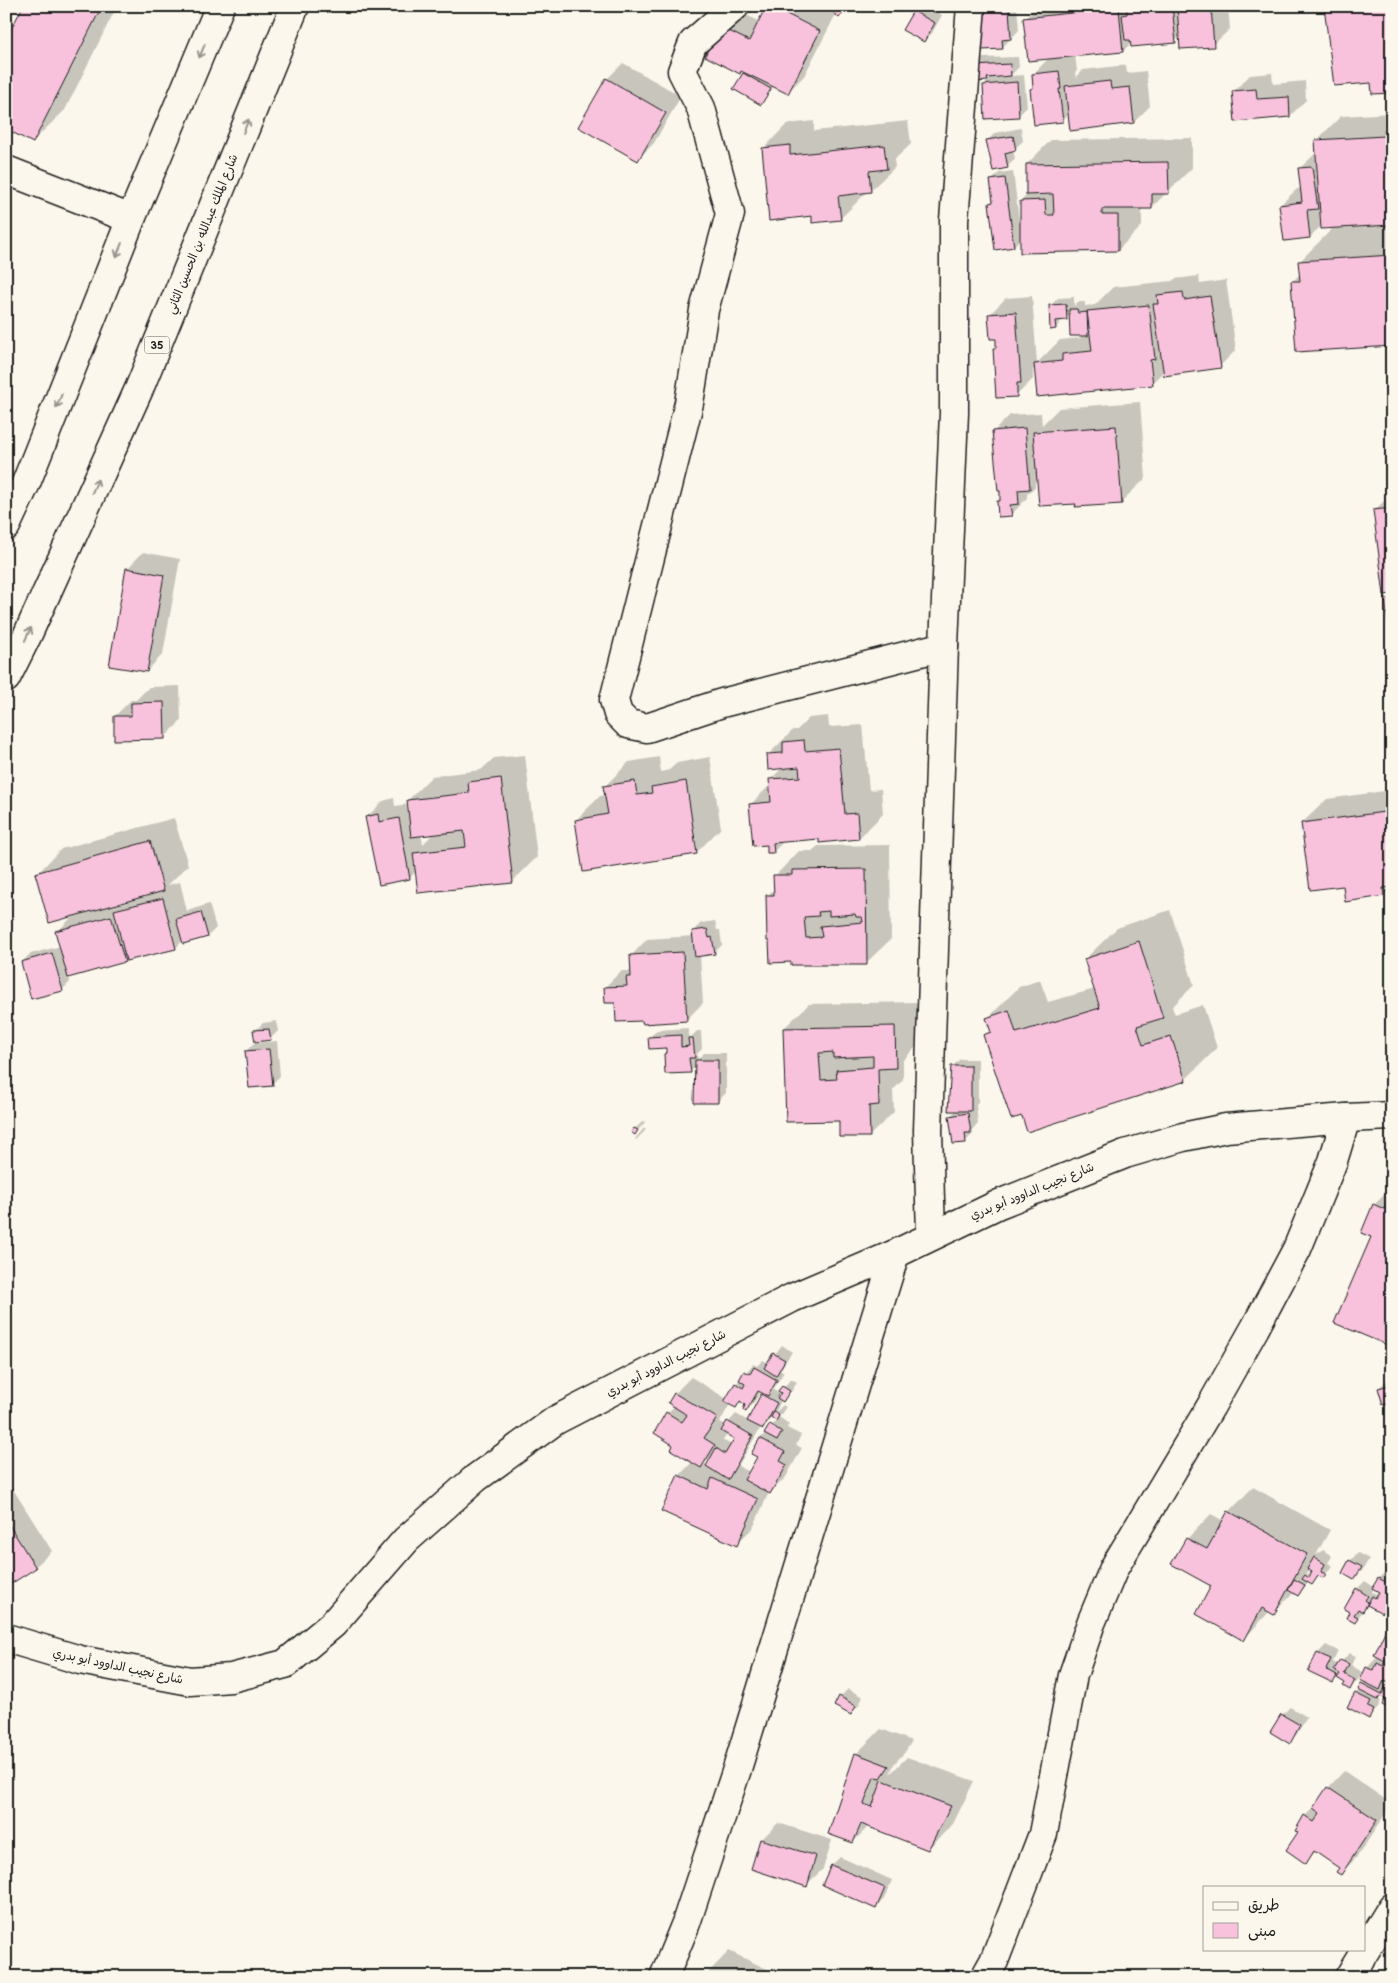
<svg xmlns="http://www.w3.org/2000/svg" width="1398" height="1983" viewBox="0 0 1398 1983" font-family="'Balsamiq Sans','Playpen Sans Arabic',sans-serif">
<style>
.shadow{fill:#0003;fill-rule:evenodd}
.building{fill:#f8c2dd;stroke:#1c1c1c;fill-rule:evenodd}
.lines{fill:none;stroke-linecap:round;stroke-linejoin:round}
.street-casing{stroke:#1c1c1c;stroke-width:31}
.secondary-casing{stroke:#1c1c1c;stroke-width:31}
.highway-casing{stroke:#1c1c1c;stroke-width:31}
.street{stroke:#fbf7ec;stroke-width:28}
.secondary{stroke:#fbf7ec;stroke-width:28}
.highway{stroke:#fbf7ec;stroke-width:28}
.oneway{stroke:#97948e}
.labels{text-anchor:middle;stroke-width:4;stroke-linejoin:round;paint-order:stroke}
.shield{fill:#fbf7ec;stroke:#5f5e5a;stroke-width:1}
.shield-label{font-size:11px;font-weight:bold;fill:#1c1c1c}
.street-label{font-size:12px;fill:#1c1c1c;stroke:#fbf7ec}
</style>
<rect width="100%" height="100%" fill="#fbf7ec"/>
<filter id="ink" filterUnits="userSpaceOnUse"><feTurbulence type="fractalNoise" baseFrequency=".02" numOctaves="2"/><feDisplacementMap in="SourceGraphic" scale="10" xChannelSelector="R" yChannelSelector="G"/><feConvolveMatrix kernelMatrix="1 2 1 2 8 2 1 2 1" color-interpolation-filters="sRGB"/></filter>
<g filter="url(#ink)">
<!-- shadow -->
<g class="shadow">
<polygon points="24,6 117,6 65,110 33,141"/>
<polygon points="768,6 820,6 832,13 827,6 849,6 839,16 836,14 804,76 787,93 774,86 761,104 735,89 746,72 742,70 740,72 706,55 737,11 759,21"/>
<polygon points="919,6 927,6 942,15 932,33 924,41 904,29 914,11"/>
<polygon points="986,6 1017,6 1019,30 1002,48 981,11"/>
<polygon points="1037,6 1228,6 1230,29 1213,45 1180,36 1175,41 1132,42 1123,51 1075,55 1077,71 1075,73 1076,78 1083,70 1126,65 1127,73 1146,71 1150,106 1134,122 1070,113 1062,121 1031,89 1034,86 1033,74 1049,58 1025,18"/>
<polygon points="1018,57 1019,67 1010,76 1024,75 1027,107 1019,115 984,85 990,79 976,81 974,66 982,58"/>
<polygon points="623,63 681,96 654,143 637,160 607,79"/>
<polygon points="1272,73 1273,84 1305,81 1306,100 1290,116 1233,92 1250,75"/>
<polygon points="1392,113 1392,223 1389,226 1392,226 1392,345 1292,282 1300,274 1300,261 1334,227 1322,225 1310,237 1280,205 1297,189 1302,188 1299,169 1317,152 1317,140 1341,116"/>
<polygon points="814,121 814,131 908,121 911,144 894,160 895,167 870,191 864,192 865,194 840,219 813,215 763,149 787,124"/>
<polygon points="1021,128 1023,141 1013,150 1015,159 1007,167 987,141 995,133"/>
<polygon points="1192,138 1192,168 1151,208 1142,208 1142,226 1118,250 1021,238 1014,246 991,203 994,200 991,181 999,173 1013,171 1019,220 1021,220 1021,201 1027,195 1027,164 1051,140"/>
<polygon points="1199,276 1200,284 1226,280 1236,350 1220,366 1164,371 1152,383 1036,367 1033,370 1033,379 1017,395 994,349 997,345 997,337 990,314 1006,298 1032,296 1037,363 1060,340 1080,338 1083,335 1070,315 1063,319 1056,328 1050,306 1058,298 1074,297 1074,306 1078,302 1085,302 1085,306 1095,305 1113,287 1172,281 1175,279"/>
<polygon points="1140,402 1146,478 1121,502 1077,502 1038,480 1035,483 1035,487 1027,494 1027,498 1011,515 998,501 1002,498 994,431 1010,415 1041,413 1042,425 1059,408"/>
<polygon points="1392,493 1392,593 1375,510"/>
<polygon points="143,552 180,559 163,654 147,671 127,569"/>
<polygon points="180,686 181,721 164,738 115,716 131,700 136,700 149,687"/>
<polygon points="828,716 829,727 863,725 869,790 881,789 883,814 859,838 820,838 784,841 773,852 768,843 751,804 771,784 770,780 783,767 768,755 793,730 797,730 809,718"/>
<path d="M525 755 537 857 513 881 416 871 410 878 380 883 367 817 383 801 394 798 395 806 408 804V800L432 776 481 770 494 758ZM434 833 423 844 421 834Z"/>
<polygon points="659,757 661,772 669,770 677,763 710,757 721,828 696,853 576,820 600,796 606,795 605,786 629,762"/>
<polygon points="1392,790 1392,887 1384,895 1344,884 1302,823 1327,799"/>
<polygon points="174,818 188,865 168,885 180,882 187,911 209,904 216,928 208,936 184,942 183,940 176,948 127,958 124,961 69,976 70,982 62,990 22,962 30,954 61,946 57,932 74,915 37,874 61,849"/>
<polygon points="890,845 891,939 866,963 792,961 770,940 767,896 775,888 775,876 799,851 812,851 818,846"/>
<polygon points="1170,910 1194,985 1172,1007 1175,1014 1203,1005 1217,1048 1185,1080 1023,1114 985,1035 991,1029 988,1018 1019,987 1040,980 1048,1002 1095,989 1085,959 1117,928"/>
<polygon points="715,921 717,930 720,930 722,945 714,953 700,955 703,1003 686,1020 616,1002 605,987 621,971 632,971 631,956 647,939 694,936 693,931 701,923"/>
<polygon points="919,1002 920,1043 903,1060 903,1080 893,1090 894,1112 869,1136 840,1120 784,1028 809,1004"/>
<polygon points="276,1021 278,1031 270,1039 255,1031 263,1023"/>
<polygon points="688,1028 689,1039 697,1031 701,1031 702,1049 697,1054 698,1059 704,1053 726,1053 726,1093 718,1101 696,1066 690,1072 665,1054 668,1051 667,1047 649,1038 657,1030"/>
<polygon points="277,1041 280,1076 272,1084 246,1051 254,1043"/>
<polygon points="960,1059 978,1059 978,1102 976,1104 978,1124 973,1129 973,1134 965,1142 950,1116 957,1110 952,1067"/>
<polygon points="643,1121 645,1122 643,1125 635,1133 635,1129"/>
<polygon points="644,1128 646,1129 644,1132 636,1140 635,1139"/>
<polygon points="1392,1187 1392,1346 1372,1236 1374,1205"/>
<path d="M782 1345 792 1352 780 1370 784 1372 773 1389 779 1392 791 1379 797 1382 791 1392 782 1399 775 1413 783 1405 786 1407 779 1417 789 1424 787 1428 801 1435 796 1445 802 1448 786 1477 770 1493 769 1492 753 1528 736 1544 679 1476 693 1461 675 1444 667 1413 675 1406 669 1403 675 1393 691 1377 727 1399 736 1384 753 1364 757 1366 763 1360 768 1363ZM761 1391 764 1393 748 1421 736 1414 726 1425 720 1422 730 1404 736 1407 742 1401 747 1404 746 1410 754 1402ZM772 1417 777 1420 761 1438 752 1453 758 1457 750 1472 738 1466 761 1427 763 1428ZM728 1434 735 1438 731 1445 723 1440ZM713 1455 708 1465 704 1464Z"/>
<polygon points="1392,1379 1392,1403 1379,1388 1387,1380"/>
<polygon points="6,1478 52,1551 35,1567 6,1585"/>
<path d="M1253 1487 1330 1530 1316 1555 1323 1550 1332 1556 1328 1563 1333 1566 1323 1577 1320 1575 1312 1583 1309 1582 1298 1595 1294 1592 1273 1613 1270 1611 1244 1639 1187 1539 1211 1514 1224 1521 1229 1512ZM1309 1568 1312 1570 1305 1577V1576Z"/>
<polygon points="1358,1553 1369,1559 1362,1571 1354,1578 1350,1561"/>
<path d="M1387 1570 1392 1573V1601L1390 1604 1382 1612 1368 1605 1355 1621 1348 1617 1357 1589 1365 1581 1374 1587 1379 1578ZM1374 1588 1379 1591 1376 1594 1372 1592Z"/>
<path d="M1392 1619V1708L1384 1704 1387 1699 1381 1695 1377 1699 1381 1701 1377 1709 1369 1717 1356 1694 1365 1681 1367 1668 1378 1656ZM1388 1680 1391 1682 1388 1685 1384 1683Z"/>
<polygon points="1326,1645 1338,1651 1333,1662 1339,1665 1349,1653 1356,1656 1351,1665 1362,1672 1358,1680 1350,1688 1347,1682 1338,1677 1333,1682 1310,1671 1318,1653"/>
<polygon points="848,1689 863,1697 859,1705 851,1713 840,1697"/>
<polygon points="1290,1707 1307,1717 1297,1734 1289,1742 1282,1715"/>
<polygon points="881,1729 912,1741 905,1752 894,1764 890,1774 907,1757 974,1781 953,1824 928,1849 869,1826 853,1842 856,1754"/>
<polygon points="1344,1771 1392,1804 1357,1857 1341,1873 1341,1867 1316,1851 1305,1862 1299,1832 1305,1816 1315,1806 1328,1788"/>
<polygon points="778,1823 832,1840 823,1869 806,1885 753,1868 762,1839"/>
<polygon points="840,1857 892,1880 884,1899 876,1907 823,1885 832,1865"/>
<polygon points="729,1951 784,1977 704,1977"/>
</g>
<!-- building -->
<g class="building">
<polygon points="23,6 102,6 33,143 6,129 6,39"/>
<polygon points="766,6 771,6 820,31 788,94 741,71 740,74 705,56 719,26 749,41"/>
<polygon points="826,6 848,6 839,18"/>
<polygon points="1127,6 1172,6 1176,43 1131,47 1130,40 1125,40 1122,15 1127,14"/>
<polygon points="1177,6 1211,6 1214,47 1180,49"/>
<polygon points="1324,6 1388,6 1389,9 1392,8 1392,93 1372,94 1371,83 1334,86"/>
<polygon points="1009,8 1011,39 1002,40 1003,49 982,50 980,10"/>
<polygon points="1119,8 1123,52 1028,61 1023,18"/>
<polygon points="913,11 935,23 924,42 902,30"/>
<polygon points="1010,64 1011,76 987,78 988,81 974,82 973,66"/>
<polygon points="1059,71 1061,89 1059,89 1063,122 1034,125 1030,89 1033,88 1032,74"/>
<polygon points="743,73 771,89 761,105 733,89"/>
<polygon points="606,78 666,113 638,161 578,127"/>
<polygon points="1110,81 1111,89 1130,87 1134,123 1070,131 1065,86"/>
<polygon points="1017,82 1019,117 985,119 983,85"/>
<polygon points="1256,89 1257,99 1289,97 1290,117 1235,122 1232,91"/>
<polygon points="1384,130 1392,130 1391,225 1321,229 1315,140 1385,136"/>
<polygon points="1013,136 1016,150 1005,153 1008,168 993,171 986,140"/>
<polygon points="790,145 790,155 884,145 887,169 869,171 871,192 838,196 841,220 812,223 812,216 769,221 762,148"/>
<polygon points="1168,162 1169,194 1152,194 1152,209 1102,209 1102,215 1118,215 1118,251 1020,253 1020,201 1045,200 1046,215 1054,215 1053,194 1026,195 1026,164"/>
<polygon points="1312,167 1318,209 1307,210 1310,238 1284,241 1279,205 1302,202 1298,168"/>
<polygon points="1005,178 1014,247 995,250 989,203 993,202 990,180"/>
<polygon points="1392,255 1392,346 1296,352 1291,281 1300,281 1298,261"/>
<polygon points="1183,292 1184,300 1210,296 1221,368 1164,376 1153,304 1158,304 1157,295"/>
<polygon points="1066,304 1067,320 1055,321 1056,329 1050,330 1049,305"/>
<polygon points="1149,305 1155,359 1150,360 1153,385 1037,397 1034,364 1062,361 1062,354 1092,351 1087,311"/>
<polygon points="1069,309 1077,309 1078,313 1087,312 1088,336 1070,336"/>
<polygon points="1016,312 1021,383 1017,383 1017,397 996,398 993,348 996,348 996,339 990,339 988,314"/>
<polygon points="1116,426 1122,504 1075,507 1076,504 1039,506 1033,432"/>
<polygon points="1025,428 1030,489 1018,490 1019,504 1010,505 1012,516 998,517 997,501 1000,501 1000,491 998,491 992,431"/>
<polygon points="1392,508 1392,596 1392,594 1384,595 1373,510"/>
<polygon points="126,568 164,575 147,672 109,666"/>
<polygon points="1385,599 1392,599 1392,628 1389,628"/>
<polygon points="164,702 165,739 114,740 114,716 131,716 131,703"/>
<polygon points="804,740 805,751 839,748 845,814 857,813 859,839 819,843 819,839 773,843 774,853 767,853 767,845 753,846 749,804 771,802 769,779 800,777 799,767 768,770 767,754 783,753 783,742"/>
<polygon points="501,778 513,883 418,893 413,853 466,847 464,831 411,837 407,800 469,793 468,782"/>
<polygon points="635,781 637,795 652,793 651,787 686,781 697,854 583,872 575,820 608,814 603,786"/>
<polygon points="1392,811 1392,887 1383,888 1384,896 1345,902 1343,886 1310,890 1301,823"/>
<polygon points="378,814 379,822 399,818 410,879 379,885 365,817"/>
<polygon points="150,841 164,891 49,923 35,873"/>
<path d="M866 869 867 965H791V962L770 963 769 941H767L766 895H774L773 875H792V870ZM829 911V916L855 914 856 917H862L863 922 820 926 822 937 806 938 804 917 819 916 818 912Z"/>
<polygon points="163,898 176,949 126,961 114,910"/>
<polygon points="201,912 208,937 183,944 176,919"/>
<polygon points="111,916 125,962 68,978 55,931"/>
<polygon points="707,929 709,938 712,937 715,954 695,957 692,931"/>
<polygon points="1139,941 1163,1018 1137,1026 1143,1045 1171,1036 1186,1081 1027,1132 1022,1116 1011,1119 983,1035 991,1032 986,1018 1009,1010 1016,1033 1100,1008 1084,959"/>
<polygon points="683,952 687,1021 643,1024 642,1021 616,1022 615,1003 605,1003 604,987 627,986 626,977 631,977 630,955"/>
<polygon points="52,953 63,991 31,999 21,962"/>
<path d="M895 1026 896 1068 878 1069 879 1105 869 1106 870 1137H839V1121L786 1122 783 1028ZM833 1052V1058L873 1056V1067L836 1070 837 1079 821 1080 819 1053Z"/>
<polygon points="269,1029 271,1040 255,1042 253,1030"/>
<polygon points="681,1035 681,1047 689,1046 688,1038 693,1038 695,1058 689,1058 691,1073 665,1074 664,1054 667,1053 666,1048 649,1049 648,1037"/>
<polygon points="269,1049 273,1086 249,1088 245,1051"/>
<polygon points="695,1060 718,1060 718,1103 694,1103"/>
<polygon points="951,1066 971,1066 971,1111 948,1111"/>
<polygon points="968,1113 971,1133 965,1133 966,1143 953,1144 949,1116"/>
<polygon points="634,1128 638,1130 635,1135 631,1132"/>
<polygon points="1392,1190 1392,1347 1334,1323 1371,1237 1361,1233 1373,1204 1384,1209"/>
<polygon points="773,1353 785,1360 776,1376 764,1368"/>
<polygon points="754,1367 777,1380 768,1396 758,1391 746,1412 743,1410 745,1405 740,1401 736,1408 724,1402 735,1383 743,1388 745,1384 739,1380 744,1371 750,1374"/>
<polygon points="1390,1385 1392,1403 1383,1405 1378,1388"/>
<polygon points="782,1386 790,1391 783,1402 777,1398 781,1393 778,1391"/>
<polygon points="674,1393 717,1418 704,1438 715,1445 701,1468 671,1450 673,1445 654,1433 666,1412 682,1422 687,1415 668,1403"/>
<polygon points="761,1394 777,1403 763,1429 747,1421"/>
<polygon points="774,1412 779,1416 776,1421 771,1417"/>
<polygon points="727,1421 753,1436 728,1480 706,1466 716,1448 725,1454 734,1439 721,1431"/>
<polygon points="770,1424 782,1432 777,1441 764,1434"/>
<polygon points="760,1438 785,1452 780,1461 787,1465 770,1494 744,1480 757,1457 751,1454"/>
<polygon points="678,1475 708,1489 712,1478 758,1499 737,1546 661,1511"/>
<polygon points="1228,1511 1307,1554 1274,1615 1262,1608 1244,1641 1196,1614 1211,1586 1171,1564 1186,1538 1207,1549"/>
<polygon points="6,1520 36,1568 6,1587"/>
<polygon points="1314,1557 1325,1564 1321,1572 1326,1574 1323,1578 1318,1576 1312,1585 1302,1579 1305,1575 1309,1578 1312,1572 1307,1569"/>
<polygon points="1349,1560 1362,1567 1354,1580 1342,1573"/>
<polygon points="1378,1578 1392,1585 1392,1597 1389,1596 1384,1605 1386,1606 1382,1613 1367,1605 1372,1596 1375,1598 1379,1592 1372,1588"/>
<polygon points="1294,1579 1305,1585 1298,1596 1288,1590"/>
<polygon points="1356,1588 1368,1596 1365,1600 1368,1602 1363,1612 1358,1609 1354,1615 1358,1617 1355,1623 1346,1618 1349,1612 1344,1609"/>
<polygon points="1392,1616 1392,1683 1384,1680 1380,1690 1360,1680 1366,1667 1374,1671 1377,1663 1383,1666 1385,1661 1374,1655"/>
<polygon points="1317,1653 1331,1659 1326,1670 1337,1676 1333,1683 1308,1671"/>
<polygon points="1340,1660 1349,1664 1344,1674 1355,1680 1350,1690 1343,1686 1345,1683 1337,1678 1340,1674 1334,1670"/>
<polygon points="1361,1683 1382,1694 1387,1684 1392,1686 1391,1710 1382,1705 1385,1699 1380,1696 1378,1700 1358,1690"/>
<polygon points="1355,1693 1371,1701 1368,1707 1374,1710 1369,1719 1347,1707"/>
<polygon points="839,1696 856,1706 851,1715 834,1706"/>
<polygon points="1281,1714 1300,1725 1290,1744 1270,1732"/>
<polygon points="855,1753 889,1766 881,1778 874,1777 864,1804 872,1807 882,1780 951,1806 928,1850 861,1824 853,1843 828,1834"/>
<polygon points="1327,1787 1377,1820 1341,1875 1336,1872 1339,1868 1314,1851 1306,1864 1286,1850 1298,1832 1295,1831 1304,1815 1314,1822 1320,1813 1313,1808"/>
<polygon points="760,1839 816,1856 807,1887 751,1869"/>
<polygon points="831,1865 885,1888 876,1909 822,1885"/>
</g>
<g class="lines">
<!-- street casing -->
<g class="street-casing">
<g id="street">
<polyline points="735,6 693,43 682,71 701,108 730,214 704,310 689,403 614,700 618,714 628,724 647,728 722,703 944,646"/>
<polyline points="6,170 131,219"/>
<polyline points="931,1235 928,1131 944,646 954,413 954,220 971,6"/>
<polyline points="664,1977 686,1923 737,1769 895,1254"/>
<polyline points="985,1977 994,1961 1043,1834 1073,1675 1091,1623 1114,1568 1211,1406 1255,1328 1297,1249 1333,1161 1346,1118"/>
<polyline points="1349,1977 1392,1907"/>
</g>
</g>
<!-- secondary casing -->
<g class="secondary-casing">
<polyline id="secondary" points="6,1638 80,1660 190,1681 231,1678 285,1664 333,1624 406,1540 476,1478 556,1420 792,1298 895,1254 999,1204 1125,1154 1183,1137 1226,1128 1346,1118 1392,1116"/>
</g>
<!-- highway casing -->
<g class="highway-casing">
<g id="highway">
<polyline points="6,526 26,483 131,219 220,6"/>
<polyline points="6,678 27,636 139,389 295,6"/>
</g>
</g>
<!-- street -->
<use href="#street" class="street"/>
<!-- secondary -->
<use href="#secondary" class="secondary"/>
<!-- highway -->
<use href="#highway" class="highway"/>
</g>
<!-- one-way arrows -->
<defs><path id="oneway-shaft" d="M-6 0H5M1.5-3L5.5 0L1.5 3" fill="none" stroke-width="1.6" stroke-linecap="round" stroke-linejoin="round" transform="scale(1.25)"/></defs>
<g class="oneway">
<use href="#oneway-shaft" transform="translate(202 51) rotate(113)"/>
<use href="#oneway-shaft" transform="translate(246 126) rotate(-68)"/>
<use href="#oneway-shaft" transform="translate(119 250) rotate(112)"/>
<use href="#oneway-shaft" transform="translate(59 401) rotate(112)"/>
<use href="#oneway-shaft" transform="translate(95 486) rotate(-66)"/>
<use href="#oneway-shaft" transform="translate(28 634) rotate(-65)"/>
</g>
</g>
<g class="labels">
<!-- shield labels -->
<rect class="shield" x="144.5" y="336.5" width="25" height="17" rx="4"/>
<g class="shield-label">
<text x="157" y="349">35</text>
</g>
<!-- street labels -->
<g class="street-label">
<text transform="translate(202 234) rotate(-68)" y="4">شارع الملك عبدالله بن الحسين الثاني</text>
<text transform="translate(1032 1191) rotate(-22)" y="4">شارع نجيب الداوود أبو بدري</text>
<text transform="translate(666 1363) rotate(-27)" y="4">شارع نجيب الداوود أبو بدري</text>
<text transform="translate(118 1666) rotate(12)" y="4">شارع نجيب الداوود أبو بدري</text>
</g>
</g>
<!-- margin -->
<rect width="1398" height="1983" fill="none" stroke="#fbf7ec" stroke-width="25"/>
<rect x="12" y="12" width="1373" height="1958" fill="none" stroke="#1c1c1c" stroke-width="2" filter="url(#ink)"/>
<!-- legend -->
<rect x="1203" y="1886" width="162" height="65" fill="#fbf7ec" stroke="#a29f99"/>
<rect x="1213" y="1902" width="25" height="8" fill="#fbf7ec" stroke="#a29f99"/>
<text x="1248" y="1910" font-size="15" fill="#1c1c1c">طريق</text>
<rect x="1213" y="1923" width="25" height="15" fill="#f8c2dd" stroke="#a29f99"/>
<text x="1248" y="1936" font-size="15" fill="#1c1c1c">مبنى</text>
</svg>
